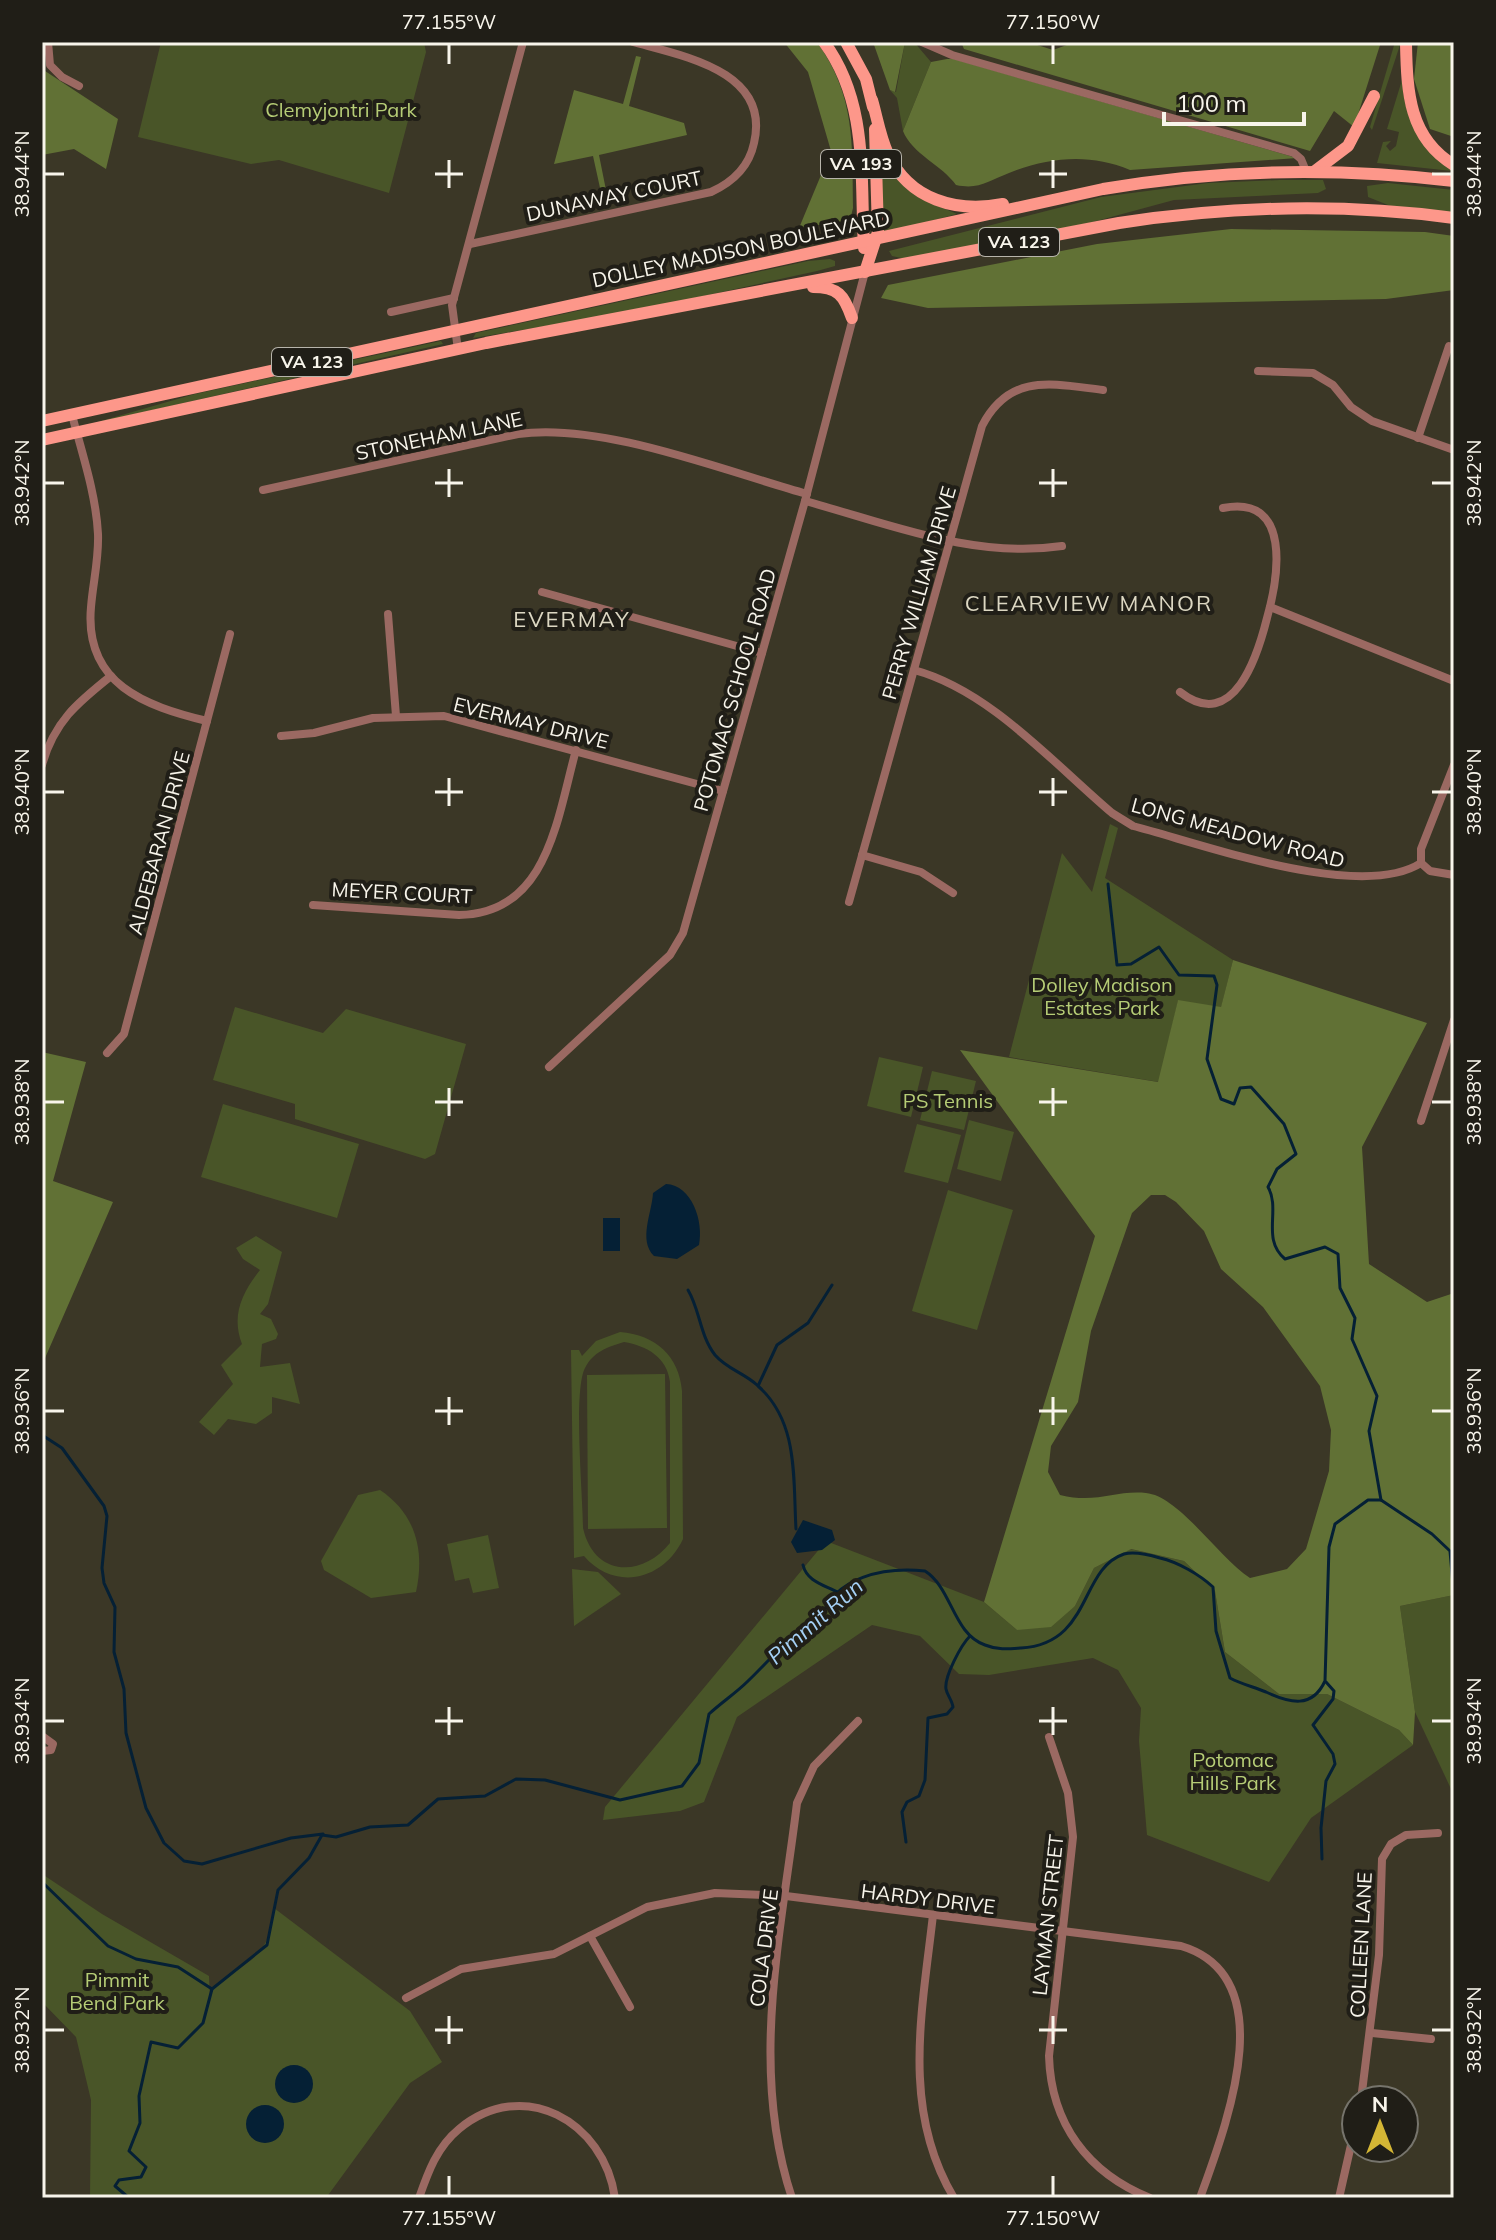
<svg xmlns="http://www.w3.org/2000/svg" width="1496" height="2240" viewBox="0 0 1496 2240" font-family="Mulish,sans-serif">
<style>
.green{fill:#495528;fill-rule:evenodd}
.forest{fill:#617135;fill-rule:evenodd}
.water{fill:#052035}
.lines{fill:none;stroke-linecap:round;stroke-linejoin:round}
.stream{stroke:#052035;stroke-width:3}
.street{stroke:#9b6962;stroke-width:8}
.primary{stroke:#fd978a;stroke-width:12}
.ticks{fill:none;stroke:#f8f5eb;stroke-width:3}
.labels{text-anchor:middle;stroke-width:8;stroke-linejoin:round;paint-order:stroke}
.shield{fill:#201e17;stroke:#b7b4ab;stroke-width:2}
.shield-label{font-size:18px;font-weight:bold;fill:#f8f5eb}
.park-label{font-size:20px;fill:#b6cd76;stroke:#201e17}
.street-label{font-size:20px;fill:#f8f5eb;stroke:#201e17}
.neighbourhood-label{font-size:22px;letter-spacing:2px;fill:#dcd7c2;stroke:#201e17}
.water-label{font-size:22px;font-style:italic;fill:#a5d0f5;stroke:#201e17}
.neatline{fill:none;stroke:#f8f5eb;stroke-width:3}
.ticks-label{font-size:20px;text-anchor:middle;fill:#f8f5eb}
</style>
<rect width="100%" height="100%" fill="#3b3726"/>
<!-- green -->
<g class="green">
<polygon points="161,42 424,42 426,52 389,193 279,160 251,164 138,137"/>
<polygon points="905,42 914,42 931,62 903,131 897,98 890,90 896,92"/>
<polygon points="1395,42 1401,42 1372,130 1370,127"/>
<path d="M1402 80C1404 120 1422 145 1452 171L1377 163 1383 142 1391 141 1386 146 1390 151 1396 146 1399 132 1387 129Z"/>
<polygon points="879,139 922,199 957,214 881,234"/>
<polygon points="1280,180 1323,180 1326,189 1318,193 1174,200 1089,223 906,259 892,256 889,251 1101,197 1208,183"/>
<polygon points="1388,183 1454,190 1454,214 1393,207 1368,197 1367,186"/>
<polygon points="830,259 835,261 835,266 817,271 626,313 473,338 476,333 808,261"/>
<polygon points="441,341 443,344 87,425 195,394"/>
<polygon points="1110,824 1118,828 1105,878 1233,960 1221,1008 1178,1001 1159,1082 1009,1057 1062,853 1092,892"/>
<polygon points="235,1007 323,1033 346,1009 466,1044 435,1154 425,1159 295,1119 295,1104 213,1080"/>
<polygon points="879,1057 923,1067 911,1117 867,1106"/>
<polygon points="932,1071 976,1081 964,1130 920,1120"/>
<polygon points="223,1104 359,1144 337,1218 201,1177"/>
<polygon points="969,1120 1014,1132 1001,1181 957,1169"/>
<polygon points="917,1124 961,1135 948,1183 904,1172"/>
<polygon points="948,1190 1013,1210 977,1330 912,1311"/>
<path d="M256 1236 282 1252 268 1304 260 1314 271 1319 278 1334 276 1339 262 1344 260 1367 290 1363 300 1404 272 1397V1413L256 1424 228 1419 214 1435 199 1422 233 1384 221 1365 242 1344C231 1315 242 1293 260 1270L243 1259 236 1248Z"/>
<path d="M620 1332C656 1335 679 1356 682 1391L683 1539C664 1580 615 1592 584 1556L574 1558 571 1350H579L582 1356 596 1341ZM624 1342C647 1346 667 1357 670 1382V1543C642 1578 594 1577 583 1528 583 1497 573 1391 585 1368 593 1352 607 1347 624 1342Z"/>
<polygon points="665,1374 667,1528 588,1529 587,1375"/>
<path d="M380 1490C416 1514 425 1551 416 1592L371 1598 324 1570 321 1561 358 1495Z"/>
<polygon points="488,1535 499,1588 473,1593 469,1578 455,1581 447,1544"/>
<polygon points="826,1541 984,1602 1017,1630 1075,1606 1094,1568 1130,1549 1184,1561 1215,1591 1225,1652 1279,1694 1327,1694 1399,1730 1413,1745 1311,1818 1269,1882 1147,1835 1139,1741 1141,1708 1118,1670 1093,1658 989,1675 959,1674 920,1636 872,1625 737,1717 704,1802 680,1811 603,1820 605,1807"/>
<polygon points="572,1569 598,1572 621,1594 574,1626"/>
<polygon points="1454,1595 1454,1787 1452,1791 1415,1712 1400,1606"/>
<path d="M42 1874 102 1914 209 1976 210 2000 212 1989C247 1959 270 1960 274 1908L410 2011 442 2062 410 2083 326 2198H90L91 2100 76 2037 42 2002Z"/>
</g>
<!-- forest -->
<g class="forest">
<path d="M784 42H817C856 97 852 144 853 208L850 220 799 228 831 151 808 72Z"/>
<polygon points="873,42 905,42 895,92 890,90"/>
<polygon points="961,42 1028,42 1053,50 1075,42 1381,42 1354,127 1334,111 1310,151 964,49"/>
<polygon points="1418,42 1454,42 1454,137 1430,129 1414,79"/>
<polygon points="636,56 641,57 629,106 684,123 687,135 599,155 609,205 604,206 593,156 554,164 574,90 623,104"/>
<path d="M947 59H954L1297 158 1130 170C1090 153 1049 157 1009 173 988 181 979 190 956 185 942 165 912 154 903 131L931 62Z"/>
<polygon points="42,69 118,119 106,169 74,149 42,155"/>
<polygon points="1231,229 1425,232 1454,236 1454,290 1386,299 928,308 881,298 888,285 1097,244"/>
<path d="M1233 960 1427 1023 1362 1147 1369 1264 1427 1302 1454 1293V1595L1400 1606 1415 1712 1413 1745 1399 1730 1327 1694H1279L1225 1652 1215 1591 1184 1561 1131 1549 1094 1568 1075 1606 1051 1627 1017 1630 984 1602 1095 1236 960 1050 1158 1082 1178 1000 1221 1007ZM1151 1195H1165L1176 1202 1204 1231 1221 1269 1263 1307 1320 1386 1331 1430 1329 1471 1306 1549 1287 1569 1250 1578C1218 1557 1179 1496 1146 1493 1115 1490 1097 1504 1060 1495L1048 1472 1051 1446 1078 1402 1091 1331 1132 1213Z"/>
<polygon points="42,1052 86,1062 53,1181 113,1202 42,1365"/>
</g>
<!-- water -->
<g class="water">
<path d="M666 1184C692 1185 704 1222 699 1245L677 1259 654 1256C638 1240 652 1213 653 1193Z"/>
<rect x="603" y="1218" width="17" height="33"/>
<polygon points="803,1520 832,1530 835,1540 822,1550 797,1553 791,1542"/>
<circle cx="294" cy="2084" r="19"/>
<circle cx="265" cy="2124" r="19"/>
</g>
<g class="lines">
<!-- stream -->
<g class="stream">
<path d="M1108 884 1117 965 1131 964 1159 947 1179 975 1214 976 1217 985 1207 1059 1221 1099 1234 1104 1240 1088 1251 1087 1284 1124 1296 1154 1277 1169 1268 1187C1281 1210 1261 1239 1285 1259L1325 1247 1338 1254 1340 1288 1355 1318 1352 1339 1377 1396 1369 1431 1381 1500"/>
<path d="M688 1290C700 1310 700 1336 715 1355 727 1369 744 1373 757 1385"/>
<polyline points="42,1435 62,1448 104,1506 107,1516 102,1568 104,1583 115,1607 114,1652 124,1689 126,1733 146,1808 164,1843 184,1861 202,1864 291,1838 323,1834"/>
<path d="M796 1529C793 1479 799 1422 758 1386L777 1345 808 1323 832 1285"/>
<path d="M803 1565C807 1582 825 1585 839 1593"/>
<path d="M906 1842 902 1812 907 1802 919 1796 925 1780 928 1718 947 1714 953 1707C952 1700 947 1695 946 1689 944 1677 961 1645 970 1636"/>
<polyline points="1322,1859 1321,1828 1326,1781 1335,1764 1333,1754 1313,1725 1333,1699 1334,1691 1326,1682"/>
<polyline points="42,1882 108,1946 136,1959 178,1967 212,1989"/>
<path d="M129 2198 115 2186 119 2180 141 2177 146 2167 129 2151 140 2123 139 2096 151 2042 178 2048 203 2023 212 1989 267 1945 278 1890 309 1858 322 1835 336 1837 370 1827 408 1825 438 1799 485 1796 516 1779 545 1780 620 1800 682 1786 699 1763 709 1714C722 1702 736 1693 748 1681 772 1658 790 1634 821 1619 834 1576 885 1567 925 1571 952 1588 953 1634 985 1645 997 1650 1008 1649 1021 1648 1092 1644 1079 1569 1124 1554 1135 1551 1150 1555 1160 1558 1178 1562 1200 1575 1213 1587L1216 1631 1230 1678C1241 1684 1254 1687 1266 1692 1290 1703 1312 1709 1325 1681L1329 1547 1335 1524 1368 1500H1381L1432 1534 1450 1551 1454 1596"/>
</g>
<!-- street -->
<g class="street">
<polyline points="48,42 50,65 62,77 79,86"/>
<polyline points="922,42 952,55 1294,153 1301,159 1306,171"/>
<path d="M470 244 711 192C733 182 749 167 754 143 771 71 683 56 633 42"/>
<polyline points="391,312 454,298"/>
<polyline points="458,350 452,305 523,42"/>
<polyline points="1258,371 1313,373 1333,385 1351,407 1372,421 1454,450"/>
<path d="M72 415C82 453 96 494 98 534 99 559 93 582 91 607 84 684 145 706 207 721"/>
<polyline points="1418,438 1449,346"/>
<path d="M263 490 518 434C602 422 724 471 807 494"/>
<path d="M805 501C890 524 973 559 1062 546"/>
<polyline points="542,592 762,653"/>
<polyline points="1270,607 1454,681"/>
<polyline points="388,614 396,716"/>
<path d="M914 670C989 690 1053 763 1112 813L1133 826C1203 844 1360 902 1421 863"/>
<path d="M1180 692C1234 734 1258 654 1267 618 1278 579 1293 494 1223 508"/>
<polyline points="281,736 314,733 373,718 444,716 723,791"/>
<path d="M42 765C54 722 77 703 111 676"/>
<polyline points="862,855 921,872 953,893"/>
<polyline points="1421,863 1421,849 1454,765"/>
<polyline points="1421,863 1430,871 1454,875"/>
<path d="M849 902 982 426C1010 372 1053 384 1103 390"/>
<path d="M313 905 459 915C548 914 557 818 576 750"/>
<polyline points="107,1053 124,1034 230,634"/>
<polyline points="549,1067 670,955 683,933 805,501 865,272"/>
<polyline points="1421,1121 1454,1020"/>
<polyline points="42,1736 53,1744 51,1750 42,1751"/>
<path d="M1049 1737 1068 1793 1073 1837 1049 2056C1051 2124 1088 2173 1150 2198"/>
<path d="M933 1915C922 2012 901 2110 954 2198"/>
<polyline points="590,1936 630,2007"/>
<path d="M406 1998 461 1969 554 1954 647 1907 715 1893 786 1896 1181 1946C1285 1977 1225 2128 1200 2198"/>
<polyline points="1372,2033 1431,2039"/>
<polyline points="1361,2100 1379,1955 1382,1859 1391,1844 1406,1835 1438,1833"/>
<path d="M419 2198C428 2172 437 2147 459 2129 523 2076 604 2121 615 2198"/>
<path d="M792 2198C749 2069 781 1934 797 1803L814 1766 858 1721"/>
<polyline points="1339,2198 1356,2123"/>
</g>
<!-- primary -->
<g class="primary">
<path d="M824 42C869 103 860 177 864 248"/>
<polyline points="846,42 866,79 873,107"/>
<path d="M1406 44C1407 92 1409 138 1454 165"/>
<path d="M872 100C877 117 880 137 888 154 909 200 957 213 1003 204"/>
<polyline points="1315,171 1348,146 1374,96"/>
<polyline points="865,272 878,232 875,129"/>
<path d="M813 287C838 287 844 295 852 318"/>
<path d="M42 421 1103 189C1219 169 1336 167 1454 181"/>
<path d="M42 440 486 343 1119 223C1230 206 1342 203 1454 218"/>
</g>
</g>
<!-- ticks -->
<path class="ticks" d="M449 44V64M1053 44V64M449 160V188M1053 160V188M44 174H64M435 174H463M1039 174H1067M1432 174H1452M449 469V497M1053 469V497M44 483H64M435 483H463M1039 483H1067M1432 483H1452M449 778V806M1053 778V806M44 792H64M435 792H463M1039 792H1067M1432 792H1452M449 1088V1116M1053 1088V1116M44 1102H64M435 1102H463M1039 1102H1067M1432 1102H1452M449 1397V1425M1053 1397V1425M44 1411H64M435 1411H463M1039 1411H1067M1432 1411H1452M449 1707V1735M1053 1707V1735M44 1721H64M435 1721H463M1039 1721H1067M1432 1721H1452M449 2016V2044M1053 2016V2044M44 2030H64M435 2030H463M1039 2030H1067M1432 2030H1452M449 2176V2196M1053 2176V2196"/>
<g class="labels">
<!-- shield labels -->
<g class="shield">
<rect x="821" y="150" width="80" height="28" rx="6"/>
<rect x="979" y="228" width="80" height="28" rx="6"/>
<rect x="272" y="348" width="80" height="28" rx="6"/>
</g>
<g class="shield-label">
<text x="861" y="170">VA 193</text>
<text x="1019" y="248">VA 123</text>
<text x="312" y="368">VA 123</text>
</g>
<!-- park labels -->
<g class="park-label">
<text x="341" y="117">Clemyjontri Park</text>
<text x="1102" y="992">Dolley Madison<tspan x="1102" dy="23">Estates Park</tspan></text>
<text x="948" y="1108">PS Tennis</text>
<text x="1233" y="1767">Potomac<tspan x="1233" dy="23">Hills Park</tspan></text>
<text x="117" y="1987">Pimmit<tspan x="117" dy="23">Bend Park</tspan></text>
</g>
<!-- street labels -->
<g class="street-label">
<text transform="translate(614 196) rotate(-12)" y="7">DUNAWAY COURT</text>
<text transform="translate(741 249) rotate(-12)" y="7">DOLLEY MADISON BOULEVARD</text>
<text transform="translate(439 436) rotate(-12)" y="7">STONEHAM LANE</text>
<text transform="translate(919 593) rotate(-74)" y="7">PERRY WILLIAM DRIVE</text>
<text transform="translate(735 690) rotate(-74)" y="7">POTOMAC SCHOOL ROAD</text>
<text transform="translate(531 723) rotate(14)" y="7">EVERMAY DRIVE</text>
<text transform="translate(1238 833) rotate(15)" y="7">LONG MEADOW ROAD</text>
<text transform="translate(159 843) rotate(-75)" y="7">ALDEBARAN DRIVE</text>
<text transform="translate(402 893) rotate(3)" y="7">MEYER COURT</text>
<text transform="translate(928 1899) rotate(7)" y="7">HARDY DRIVE</text>
<text transform="translate(1048 1915) rotate(-84)" y="7">LAYMAN STREET</text>
<text transform="translate(1361 1945) rotate(-87)" y="7">COLLEEN LANE</text>
<text transform="translate(764 1948) rotate(-83)" y="7">COLA DRIVE</text>
</g>
<!-- neighbourhood labels -->
<g class="neighbourhood-label">
<text x="1089" y="611">CLEARVIEW MANOR</text>
<text x="572" y="627">EVERMAY</text>
</g>
<!-- water labels -->
<g class="water-label">
<text transform="translate(815 1621) rotate(-41)" y="8">Pimmit Run</text>
</g>
</g>
<!-- border -->
<rect width="1496" height="2240" fill="none" stroke="#201e17" stroke-width="88"/>
<!-- north arrow -->
<g transform="translate(1380 2124)"><circle r="38" fill="#201e17" stroke="#76746c" stroke-width="2"/>
<path d="M0-6L14 30L0 20L-14 30Z" fill="#d4b635"/>
<text y="-12" font-size="22" font-weight="bold" text-anchor="middle" fill="#f8f5eb">N</text>
</g>
<!-- scale -->
<path d="M1164 112v12h140v-12" fill="none" stroke="#f8f5eb" stroke-width="4"/>
<text x="1176" y="112" font-size="24" fill="#f8f5eb" stroke="#201e17" stroke-width="6" paint-order="stroke">100 m</text>
<rect x="44" y="44" width="1408" height="2152" class="neatline"/>
<g class="ticks-label">
<text x="449" y="29">77.155°W</text>
<text x="1053" y="29">77.150°W</text>
<text transform="translate(22 174) rotate(-90)" y="7">38.944°N</text>
<text transform="translate(1474 174) rotate(-90)" y="7">38.944°N</text>
<text transform="translate(22 483) rotate(-90)" y="7">38.942°N</text>
<text transform="translate(1474 483) rotate(-90)" y="7">38.942°N</text>
<text transform="translate(22 792) rotate(-90)" y="7">38.940°N</text>
<text transform="translate(1474 792) rotate(-90)" y="7">38.940°N</text>
<text transform="translate(22 1102) rotate(-90)" y="7">38.938°N</text>
<text transform="translate(1474 1102) rotate(-90)" y="7">38.938°N</text>
<text transform="translate(22 1411) rotate(-90)" y="7">38.936°N</text>
<text transform="translate(1474 1411) rotate(-90)" y="7">38.936°N</text>
<text transform="translate(22 1721) rotate(-90)" y="7">38.934°N</text>
<text transform="translate(1474 1721) rotate(-90)" y="7">38.934°N</text>
<text transform="translate(22 2030) rotate(-90)" y="7">38.932°N</text>
<text transform="translate(1474 2030) rotate(-90)" y="7">38.932°N</text>
<text x="449" y="2225">77.155°W</text>
<text x="1053" y="2225">77.150°W</text>
</g>
</svg>
